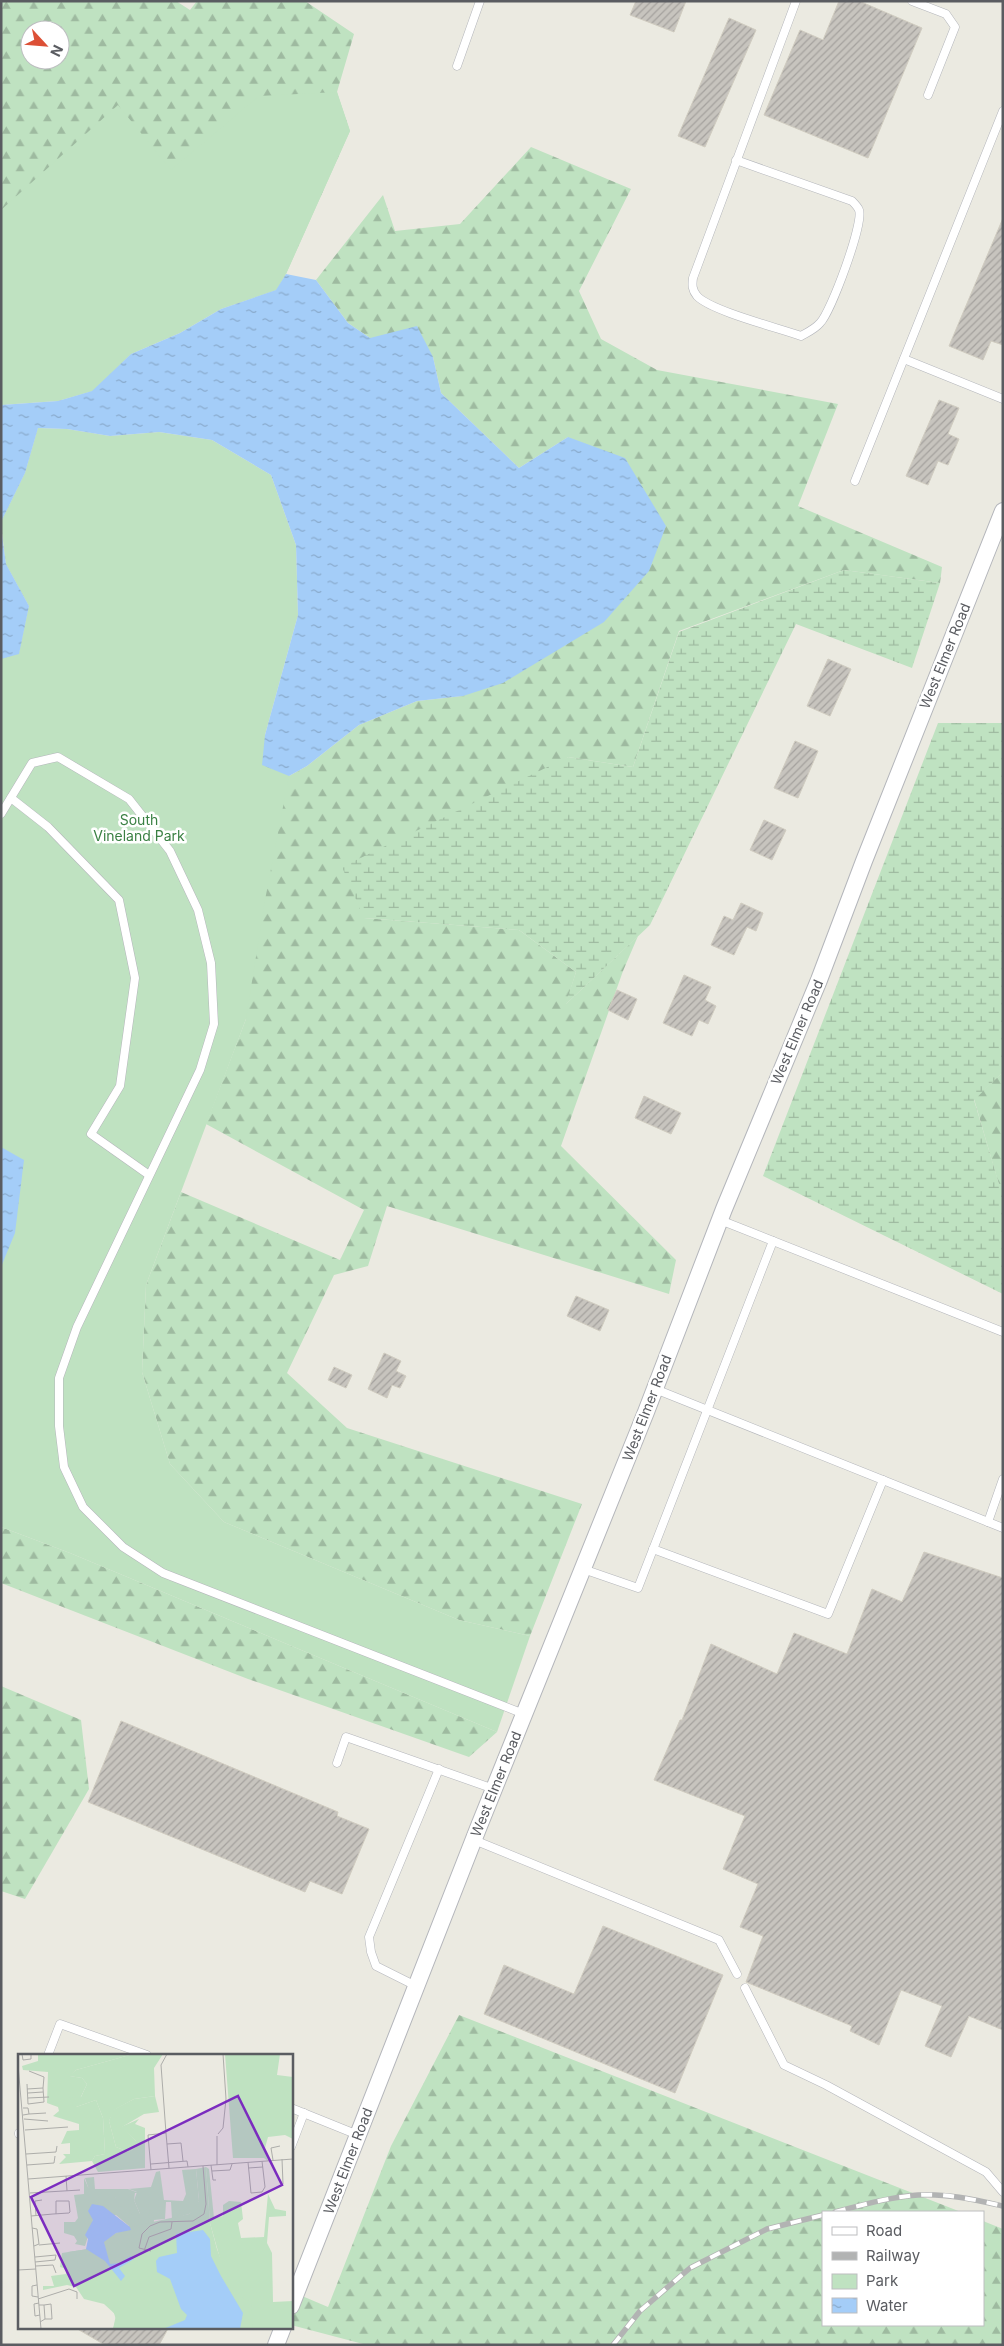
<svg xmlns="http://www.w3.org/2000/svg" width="1004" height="2346" viewBox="0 0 1004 2346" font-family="Inter,sans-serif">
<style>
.forest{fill:url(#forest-firs);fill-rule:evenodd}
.wetland{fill:url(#wetland-marsh)}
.park{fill:#bfe2c1}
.water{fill:url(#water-ripples)}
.building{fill:url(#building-hatch);stroke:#d0ccc0}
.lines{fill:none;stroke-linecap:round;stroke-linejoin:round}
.service-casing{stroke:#b4b6bb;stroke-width:9}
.minor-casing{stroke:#b4b6bb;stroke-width:18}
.service{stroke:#fff;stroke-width:8}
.minor{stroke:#fff;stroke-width:16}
.rail-casing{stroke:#b2b3b3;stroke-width:5.5}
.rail{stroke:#fff;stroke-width:4;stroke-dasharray:11;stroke-linecap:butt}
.labels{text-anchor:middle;stroke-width:5;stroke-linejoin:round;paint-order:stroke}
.street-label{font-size:14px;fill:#5a5c61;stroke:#fff}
.park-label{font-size:14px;fill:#3a8043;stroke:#fff}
.inset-road{fill:none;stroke:#adadaa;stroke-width:1}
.view{fill:#7b2cbf;fill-opacity:0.15;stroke:#7b2cbf;stroke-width:2.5}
.inset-edge{fill:none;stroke:#5a5c61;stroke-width:2.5}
</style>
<defs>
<pattern id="forest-firs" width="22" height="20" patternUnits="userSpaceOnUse" patternTransform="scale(1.25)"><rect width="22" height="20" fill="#bfe2c1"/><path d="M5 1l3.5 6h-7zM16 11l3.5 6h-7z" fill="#9ebaa0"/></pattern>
<pattern id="wetland-marsh" width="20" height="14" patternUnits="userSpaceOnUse" patternTransform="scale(1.25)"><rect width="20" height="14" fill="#bfe2c1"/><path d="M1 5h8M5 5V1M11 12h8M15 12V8" fill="none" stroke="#9ebaa0"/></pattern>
<pattern id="water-ripples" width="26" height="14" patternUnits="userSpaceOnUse" patternTransform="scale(1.25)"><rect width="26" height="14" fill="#a4cdf8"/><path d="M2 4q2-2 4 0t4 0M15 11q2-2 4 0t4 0" fill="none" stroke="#89aacc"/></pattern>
<pattern id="building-hatch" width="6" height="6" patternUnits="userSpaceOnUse" patternTransform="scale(1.25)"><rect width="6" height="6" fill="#c7c4be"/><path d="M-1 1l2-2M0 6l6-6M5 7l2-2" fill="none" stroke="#a5a29e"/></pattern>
</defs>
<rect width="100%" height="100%" fill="#ebeae1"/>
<!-- forest -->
<g class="forest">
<path d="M1 1H176L190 10 197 1H305L354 34 337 92 350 131 286 274 131 354 93 391 1 405ZM30 30H60V60H30Z"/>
<polygon points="531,147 631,189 579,291 601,339 657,370 838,404 798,506 942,567 940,583 844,570 679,631 633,767 568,757 364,918 519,930 576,972 566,1004 638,936 623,971 561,1146 676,1260 669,1294 387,1206 368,1266 334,1275 287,1373 347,1428 582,1504 530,1636 459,1620 224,1522 170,1464 142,1372 146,1285 181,1192 340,1260 364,1210 206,1124 246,1019 1,659 19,653 29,606 6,564 1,522 25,473 38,428 265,735 289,776 307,766 359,725 417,701 463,696 568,437 519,468 441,393 433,357 370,338 348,323 316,280 383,195 395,231 460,224"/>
<polygon points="1003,1072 1003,1186 999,1185 974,1099"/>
<polygon points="1,1527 70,1553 497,1732 469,1757 248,1679 1,1583"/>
<polygon points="1,1686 81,1720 89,1789 25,1899 1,1891"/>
<polygon points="459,2015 961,2212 823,2212 823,2325 983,2325 983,2221 1003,2229 1003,2345 367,2345 291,2325 291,2304 295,2293 328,2307 391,2146"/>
</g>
<!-- wetland -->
<g class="wetland">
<polygon points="844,570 940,583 912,668 796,624 650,925 565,1005 576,972 519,930 364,918 342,867 568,757 633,767 679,632"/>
<polygon points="938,723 1003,723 1003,1072 974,1100 999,1184 1003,1186 1003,1294 763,1176"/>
</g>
<!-- park -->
<g class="park">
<polygon points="337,92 350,131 286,274 277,290 221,309 180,333 131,354 93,391 58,401 1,405 1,210 118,105 171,170 259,96"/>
<polygon points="38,428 67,429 110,436 159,432 212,440 271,475 296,545 298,615 265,735 262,765 289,776 265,900 246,1019 146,1285 142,1372 170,1464 224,1522 459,1620 530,1636 497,1732 70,1553 1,1527 1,659 19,653 29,606 6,564 1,522 25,473"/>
</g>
<!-- water -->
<g class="water">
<polygon points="286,274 316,280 348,323 370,338 417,326 433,357 441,393 519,468 568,437 625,458 666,526 649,571 604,622 503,683 463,696 417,701 359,725 307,766 289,776 262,765 265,735 298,615 296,545 271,475 212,440 159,432 110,436 67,429 38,428 25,473 1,522 1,405 58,401 92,391 131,354 180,333 221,309 276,290"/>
<polygon points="1,528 6,564 29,606 19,654 1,659"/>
<polygon points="1,1147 24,1160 15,1233 1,1267"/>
</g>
<!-- building -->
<g class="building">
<polygon points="636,1 686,1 674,32 630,15"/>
<polygon points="839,1 859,1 922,28 868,158 764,115 800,30 823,40"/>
<polygon points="729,18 756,30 705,147 678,136"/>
<polygon points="1003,218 1003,345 991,341 983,360 949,346"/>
<polygon points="939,400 959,408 948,434 959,439 948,465 938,461 928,485 906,476"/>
<polygon points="828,659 851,669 830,716 807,706"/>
<polygon points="795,741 818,751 798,798 774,788"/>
<polygon points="764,820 786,830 772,860 750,850"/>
<polygon points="741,903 763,913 756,931 747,927 734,955 711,945 724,916 733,920"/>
<polygon points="684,975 711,987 705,1000 716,1006 708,1024 699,1020 692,1036 663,1023"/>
<polygon points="617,990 637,999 628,1020 608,1010"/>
<polygon points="644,1096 681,1113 671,1134 635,1118"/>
<polygon points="576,1296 609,1310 600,1331 567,1316"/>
<polygon points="384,1353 401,1361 396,1371 406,1376 400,1388 392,1385 387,1398 368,1389"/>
<polygon points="334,1367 352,1375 346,1388 328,1380"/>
<polygon points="924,1552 1003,1578 1003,2030 969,2016 951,2057 925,2046 942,2006 901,1990 879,2045 850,2031 852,2026 746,1982 763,1936 740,1927 758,1884 723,1869 745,1816 654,1780 680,1720 682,1720 711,1644 777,1674 794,1633 847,1654 872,1589 902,1602"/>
<polygon points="121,1721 338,1812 337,1816 369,1829 342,1894 310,1881 305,1892 88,1802"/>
<polygon points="603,1926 723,1975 675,2093 484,2014 504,1965 574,1994"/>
<polygon points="74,2327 169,2327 159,2345 105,2345"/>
</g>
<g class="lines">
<!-- service casing -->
<g class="service-casing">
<g id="service">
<polyline points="912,1 946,14 955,27 928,95"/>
<polyline points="457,66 480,1"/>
<path d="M736 160 852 201C854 203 858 207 859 210 864 223 831 312 820 323 815 329 808 332 801 336 779 328 711 311 697 296 692 290 692 285 693 278L796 1"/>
<polyline points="904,359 1003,399"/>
<polyline points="855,481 1003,111"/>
<polyline points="11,798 48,827 119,900 135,978 120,1086 91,1134 149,1175"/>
<polyline points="1,814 32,763 58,757 129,799 170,851 198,910 211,963 214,1024 200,1070 77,1327 59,1378 59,1426 64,1467 83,1507 123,1547 163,1573 524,1714"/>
<polyline points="720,1220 1003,1332"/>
<polyline points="655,1389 988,1522 1003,1479"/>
<polyline points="988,1522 1003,1528"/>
<polyline points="653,1549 828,1614 883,1480"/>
<polyline points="583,1569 638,1588 773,1241"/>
<polyline points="337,1763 346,1737 494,1789"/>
<polyline points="474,1840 719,1940 737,1974"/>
<polyline points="416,1986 376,1966 371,1952 369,1937 439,1769"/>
<polyline points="745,1988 784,2065 826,2085 986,2172 1003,2192"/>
<polyline points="48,2055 60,2024 147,2055"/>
<polyline points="291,2108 358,2135"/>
<polyline points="19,2133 19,2134"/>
<polyline points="291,2147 304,2113"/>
</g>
</g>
<!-- minor casing -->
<g class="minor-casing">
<g id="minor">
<polyline points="291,2306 479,1826 646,1412 724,1209 819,980 864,861 1003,511"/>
<polyline points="276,2345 283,2327"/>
</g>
</g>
<!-- service -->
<use href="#service" class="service"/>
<!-- minor -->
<use href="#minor" class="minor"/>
<!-- rail casing -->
<g class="rail-casing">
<g id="rail">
<path d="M835 2212C862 2205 890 2197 918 2195 946 2193 976 2200 1003 2206"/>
<polyline points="613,2345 640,2311 690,2268 767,2229 823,2215"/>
</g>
</g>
<!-- rail -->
<use href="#rail" class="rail"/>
</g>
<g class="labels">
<!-- street labels -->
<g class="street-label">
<text transform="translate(945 656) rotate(-68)" y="5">West Elmer Road</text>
<text transform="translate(797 1032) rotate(-67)" y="5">West Elmer Road</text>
<text transform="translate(647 1408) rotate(-69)" y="5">West Elmer Road</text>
<text transform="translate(496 1784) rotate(-68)" y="5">West Elmer Road</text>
<text transform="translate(348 2161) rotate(-69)" y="5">West Elmer Road</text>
</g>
<!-- park labels -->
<g class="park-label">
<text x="139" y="825">South<tspan x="139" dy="16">Vineland Park</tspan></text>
</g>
</g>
<!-- overview -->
<g transform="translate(18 2054)">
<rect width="275" height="275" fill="#ebeae1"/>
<path d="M20 0H115L58 16 52 22 64 24 69 30 58 53 78 46 85 64 87 100 77 102 74 107 41 110 48 103 45 100H52V89L43 90 49 77 61 76V70L35 62 41 57 40 53 29 49 30 18 5 16 4 12 20 7ZM207 0H262L259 21 275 23V85L267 81 250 83 247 94 250 107 246 104H215ZM137 42 141 58 126 60 104 73 118 87V93L111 98 98 93 91 67 95 56 116 45ZM188 113 191 115 196 164 205 162V151L211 147 223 148 225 165 220 169 223 184 246 183 250 140 257 155 268 157V162L251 163 249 189 254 199 255 248 275 247V275H222L192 169ZM178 115 181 147 178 154 171 160 154 165 153 148H148L147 165 136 166 128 244 95 275 98 261 86 250 66 245 58 233 49 231 25 236V232H36L33 222 48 220 49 215 42 213 44 199 70 195 111 172 98 161 75 166 67 192 57 190 59 187 56 182 46 179V168H57L60 164 56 141 66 140V124L70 133 97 143 122 160 116 146 119 138 111 135 133 133 138 118 142 117 146 146 165 147 168 140 164 116Z" fill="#bfe2c1"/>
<path d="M115 0H145L136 14 137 42 116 45 96 56 91 67 98 93 111 98 118 93V87L103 73 121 65 117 70 127 74V114L80 118 74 107 77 102 87 100 85 64 78 46 58 53 52 51 51 44 63 43 69 30 64 24 51 22 58 16ZM76 123 77 135H110L121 139H117L116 146 122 160 118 164 99 149 97 143 83 145 70 133 67 124Z" fill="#bfe2c1"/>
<path d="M188 113 192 169 199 195 208 219 222 242 233 248 235 275H95L98 265 89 240 77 224 60 217 64 210 53 205 50 198 70 195 87 207 103 227 101 214 109 211 106 207 92 210 86 188 98 179 112 176V173L171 160 181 147 178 115Z" fill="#bfe2c1"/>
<path d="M74 150 85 152 112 173 113 176 98 179 86 188 92 210 102 209 113 202 116 205 101 214 107 222 103 227 87 207 68 195 70 185 67 181 75 166 70 157ZM185 176 192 185 193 202 203 222 225 259 222 275H145L167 266 169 261 163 255 152 225 139 218 138 207 141 203 159 199 158 180Z" fill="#a4cdf8"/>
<path class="inset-road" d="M4 0 5 6 13 5V0M0 11 23 275M11 17 26 23 25 34M9 30 10 50 26 48 25 34 9 35M10 39 25 38M10 44 31 43M5 54H10L11 60 5 61M11 60 28 59M6 65 30 67M7 76 50 73M148 79 143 11 149 0M200 80 205 74 208 45 205 0M149 90 163 89 165 107M8 100 38 98 39 92M264 105 265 130M255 106 253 94 262 92M230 108 233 139 244 138 247 133 244 107M133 110 169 107 170 113M9 111 36 109 37 102M193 111 195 126H198M199 111V82M230 114 245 113M133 116 130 81 148 79 151 114M194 117 212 116 214 110M48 122 49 137M10 125 275 105M12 139 62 136M13 162 35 160 51 159 52 158 51 147H38V160M18 162 17 147 24 146M14 174 19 175 21 190 16 192M21 191 42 189M126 197 131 183 153 175 154 168M133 197 121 194 124 180 132 172 142 168 175 167 186 160 188 150 185 112M17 203 38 201 37 206 17 208M18 212 35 211 38 219M0 216 18 215M19 231 14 232V242L20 243M20 245 51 235 59 238V245M21 249 16 250 17 262 22 261M21 251H26L27 265 22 268M26 251 33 250 34 265H27"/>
<path class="view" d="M220 42 264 131 56 232 13 143Z"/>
<rect width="275" height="275" class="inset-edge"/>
</g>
<!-- border -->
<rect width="1004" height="2346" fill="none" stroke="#5a5c61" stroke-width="5"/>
<!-- legend -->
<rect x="822" y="2211" width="162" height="115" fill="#ffffff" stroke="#bdbec0"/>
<rect x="832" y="2227" width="25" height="8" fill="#ffffff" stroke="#bdbec0"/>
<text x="866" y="2236" font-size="15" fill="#5a5c61">Road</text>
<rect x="832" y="2252" width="25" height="8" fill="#b2b3b3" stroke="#bdbec0"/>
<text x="866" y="2261" font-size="15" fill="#5a5c61">Railway</text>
<rect x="832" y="2274" width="25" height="15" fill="#bfe2c1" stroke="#bdbec0"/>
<text x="866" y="2286" font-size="15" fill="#5a5c61">Park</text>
<rect x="832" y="2298" width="25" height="15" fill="url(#water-ripples)" stroke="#bdbec0"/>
<text x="866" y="2311" font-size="15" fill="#5a5c61">Water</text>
<!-- north arrow -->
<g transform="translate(45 45) rotate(116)"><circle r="24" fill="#ffffff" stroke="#bdbec0"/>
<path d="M0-4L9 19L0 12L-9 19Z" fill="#dc5036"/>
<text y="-8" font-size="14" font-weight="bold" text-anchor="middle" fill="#5a5c61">N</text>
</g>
</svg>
